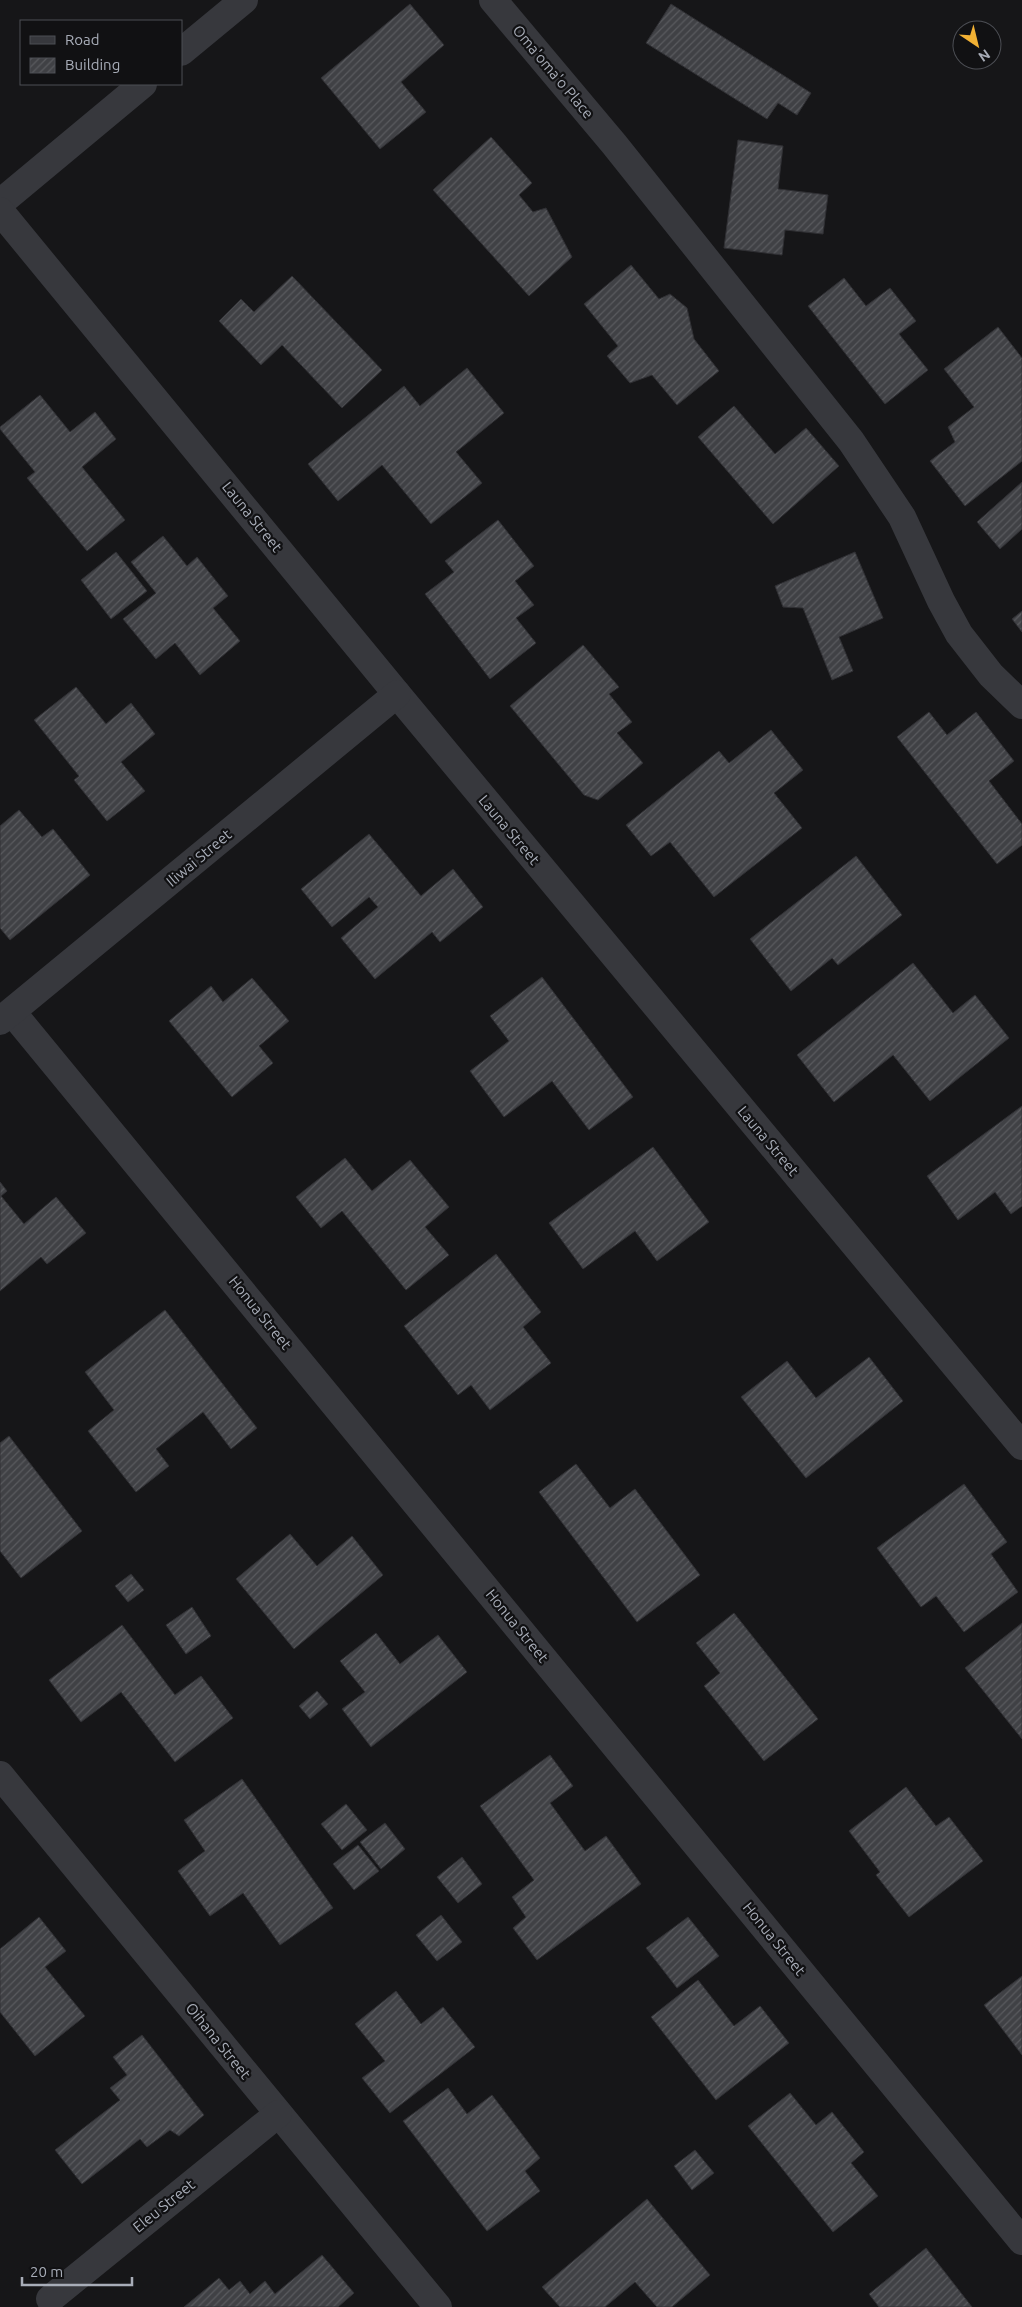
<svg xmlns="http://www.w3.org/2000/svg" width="1022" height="2307" viewBox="0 0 1022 2307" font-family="Ubuntu,sans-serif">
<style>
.building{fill:url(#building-hatch);stroke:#303034}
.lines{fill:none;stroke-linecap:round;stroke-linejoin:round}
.minor{stroke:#37383d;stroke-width:28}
.labels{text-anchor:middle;stroke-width:4.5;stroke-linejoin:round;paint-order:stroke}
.street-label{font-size:15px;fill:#a8adb8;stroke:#111113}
</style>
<defs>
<pattern id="building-hatch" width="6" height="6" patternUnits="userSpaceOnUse" patternTransform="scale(1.25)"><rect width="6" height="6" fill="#404145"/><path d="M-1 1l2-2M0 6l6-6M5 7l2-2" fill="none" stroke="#595a5e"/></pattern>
</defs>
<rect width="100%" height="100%" fill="#161618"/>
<!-- building -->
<g class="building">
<polygon points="410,4 444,45 401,82 426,112 380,149 321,78"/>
<polygon points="671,4 811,93 797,115 778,103 767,119 646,43"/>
<polygon points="491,137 532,183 519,195 533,212 546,208 572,257 529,296 433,190"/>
<polygon points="738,140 783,146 778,189 828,195 823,234 785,230 782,255 724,248"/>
<polygon points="631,265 659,299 670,294 687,308 694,339 719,371 677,405 652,375 630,383 607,356 618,346 584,304"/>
<polygon points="292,276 382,370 342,408 282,345 261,365 219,321 241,299 254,312"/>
<polygon points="844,278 866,306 890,288 916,321 899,334 928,370 885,404 808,306"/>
<polygon points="998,327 1022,358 1022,461 965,506 930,461 955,442 948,427 974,407 944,369"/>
<polygon points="467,368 504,413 456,452 482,483 431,524 382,465 338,501 308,464 404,386 420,406"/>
<polygon points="40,395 70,432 95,412 116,439 82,467 125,520 87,551 27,478 35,472 0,429 0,427"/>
<polygon points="734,406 775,454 806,428 839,466 773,524 698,437"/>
<polygon points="1022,482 1022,529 1000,549 977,522"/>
<polygon points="498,520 534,566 515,581 534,605 516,618 536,643 490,679 425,594 454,572 445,561"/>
<polygon points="163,536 187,566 197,557 228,596 213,608 240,641 200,675 175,643 156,659 123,619 156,593 131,562"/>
<polygon points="116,552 147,591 111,619 81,580"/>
<polygon points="855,552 883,618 839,637 853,671 832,680 803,608 783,607 775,586"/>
<polygon points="1022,611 1022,632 1012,619"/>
<polygon points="583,645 619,687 609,694 632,722 617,733 643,763 598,800 584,795 510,706"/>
<polygon points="76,687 106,724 131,703 155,734 121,762 145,791 107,821 74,780 79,776 34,720"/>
<polygon points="929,712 947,735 976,712 1014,761 989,781 1022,824 1022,845 997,864 897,737"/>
<polygon points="771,730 803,770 774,793 802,828 714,897 670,842 651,856 626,825 719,751 729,763"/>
<polygon points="19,810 42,837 53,829 90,875 10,940 0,928 0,826"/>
<polygon points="369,834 421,896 453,869 483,907 440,942 432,932 375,979 341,938 378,907 369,897 332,927 301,889"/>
<polygon points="856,856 902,915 838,965 832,958 791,991 750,939"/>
<polygon points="913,963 953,1013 975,995 1009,1038 930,1101 893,1055 834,1102 797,1055"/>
<polygon points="542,977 633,1097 589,1130 552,1081 504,1117 470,1071 509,1041 490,1016"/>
<polygon points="252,978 289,1021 259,1046 273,1063 232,1097 169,1021 211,986 223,1002"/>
<polygon points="1022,1106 1022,1206 1011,1214 995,1192 958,1220 927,1176"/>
<polygon points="653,1147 709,1222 657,1261 635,1231 583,1269 549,1223"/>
<polygon points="345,1158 372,1191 410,1160 449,1207 425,1227 449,1255 406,1290 342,1211 321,1228 296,1197"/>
<polygon points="0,1182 7,1191 1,1196 24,1224 56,1197 86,1233 47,1264 41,1257 0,1291"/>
<polygon points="496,1254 541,1312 523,1327 551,1363 490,1410 471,1385 458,1395 404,1326"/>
<polygon points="165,1310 257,1428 231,1449 203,1412 156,1449 169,1466 136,1492 88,1431 114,1410 85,1372"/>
<polygon points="869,1357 903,1401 806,1478 741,1397 787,1361 816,1398"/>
<polygon points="9,1436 82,1531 21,1578 0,1551 0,1443"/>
<polygon points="576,1464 610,1508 635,1489 700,1575 637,1622 539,1492"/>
<polygon points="964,1484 1007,1542 991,1554 1018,1592 964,1632 936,1596 921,1607 877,1548"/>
<polygon points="290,1534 317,1566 352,1536 383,1575 294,1649 236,1579"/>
<polygon points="131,1574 144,1590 128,1602 115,1586"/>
<polygon points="192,1607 211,1636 186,1654 166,1625"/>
<polygon points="734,1613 818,1719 764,1761 704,1686 720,1673 696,1643"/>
<polygon points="1022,1623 1022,1739 965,1668"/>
<polygon points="122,1625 175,1695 201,1676 233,1718 175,1762 121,1692 81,1722 49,1680"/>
<polygon points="376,1633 400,1664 438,1635 467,1672 371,1747 342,1709 365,1692 340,1661"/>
<polygon points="317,1691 328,1704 310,1719 299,1706"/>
<polygon points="550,1755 573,1786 550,1803 585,1851 606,1836 641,1884 537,1960 513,1928 526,1917 512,1897 534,1880 480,1806"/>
<polygon points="242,1779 333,1908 280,1945 243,1893 210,1916 178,1871 205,1851 184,1820"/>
<polygon points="906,1787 936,1826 949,1817 983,1861 909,1917 876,1875 880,1872 849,1831"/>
<polygon points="346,1804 367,1830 342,1850 321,1824"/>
<polygon points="385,1823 405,1849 381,1869 360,1842"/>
<polygon points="358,1845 379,1871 354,1890 333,1864"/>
<polygon points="462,1857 482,1884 458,1903 437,1877"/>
<polygon points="441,1915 462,1942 437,1961 416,1935"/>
<polygon points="39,1917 66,1951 45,1967 85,2016 35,2056 0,2012 0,1949"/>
<polygon points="688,1917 719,1956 677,1988 646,1948"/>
<polygon points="1022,1976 1022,2055 984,2005"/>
<polygon points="698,1980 734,2026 760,2006 789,2043 716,2100 651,2017"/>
<polygon points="396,1991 421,2024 443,2007 475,2047 390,2113 362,2078 385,2061 355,2024"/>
<polygon points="142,2035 204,2115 179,2136 170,2130 147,2147 140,2139 82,2184 55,2150 120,2100 110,2088 127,2075 113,2057"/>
<polygon points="448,2088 467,2114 492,2095 540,2158 525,2171 540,2191 487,2231 403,2121"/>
<polygon points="790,2093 816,2125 832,2112 864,2152 851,2163 878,2196 833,2232 748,2126"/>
<polygon points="695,2150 714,2173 692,2190 674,2166"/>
<polygon points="647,2199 710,2275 672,2307 657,2307 635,2282 605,2307 560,2307 542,2287"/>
<polygon points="926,2248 972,2307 879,2307 869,2294"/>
<polygon points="322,2255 354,2293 338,2307 184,2307 219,2278 229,2290 240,2281 250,2294 265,2281 275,2294"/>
</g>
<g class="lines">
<!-- minor -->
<g class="minor">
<polyline points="493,0 614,144 851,441 902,517 941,601 959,634 991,675 1022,705"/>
<polyline points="181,52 244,0"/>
<polyline points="0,203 143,84"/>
<polyline points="0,211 397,694 1022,1446"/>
<polyline points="12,1012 1022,2241"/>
<polyline points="0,1021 397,694"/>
<polyline points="0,1775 438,2307"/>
<polyline points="50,2299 278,2114"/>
</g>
</g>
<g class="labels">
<!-- street labels -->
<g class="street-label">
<text transform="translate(553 72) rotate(50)" y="5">Oma'oma'o Place</text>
<text transform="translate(252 517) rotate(51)" y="5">Launa Street</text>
<text transform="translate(509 830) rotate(50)" y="5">Launa Street</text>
<text transform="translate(199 858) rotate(-40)" y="5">Iliwai Street</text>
<text transform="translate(768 1141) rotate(50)" y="5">Launa Street</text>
<text transform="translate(260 1313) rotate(51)" y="5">Honua Street</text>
<text transform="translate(517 1626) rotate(51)" y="5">Honua Street</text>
<text transform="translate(774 1939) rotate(51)" y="5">Honua Street</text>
<text transform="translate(218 2041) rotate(51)" y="5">Oihana Street</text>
<text transform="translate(164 2206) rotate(-39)" y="5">Eleu Street</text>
</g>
</g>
<!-- legend -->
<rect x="20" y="20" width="162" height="65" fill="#111113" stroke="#4d4f55"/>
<rect x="30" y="36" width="25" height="8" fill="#37383d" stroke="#4d4f55"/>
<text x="65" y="45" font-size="15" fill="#a8adb8">Road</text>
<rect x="30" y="58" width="25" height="15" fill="url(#building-hatch)" stroke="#4d4f55"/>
<text x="65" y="70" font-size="15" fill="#a8adb8">Building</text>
<!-- north arrow -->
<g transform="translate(977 45) rotate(145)"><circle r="24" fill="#111113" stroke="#4d4f55"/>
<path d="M0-4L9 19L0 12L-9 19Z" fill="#f2b134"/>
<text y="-8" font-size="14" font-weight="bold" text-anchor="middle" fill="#a8adb8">N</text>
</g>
<!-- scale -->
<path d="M22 2277v8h110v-8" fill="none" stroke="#a8adb8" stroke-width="2.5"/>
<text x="30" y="2277" font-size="15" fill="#a8adb8" stroke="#111113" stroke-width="4" paint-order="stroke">20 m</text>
</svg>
